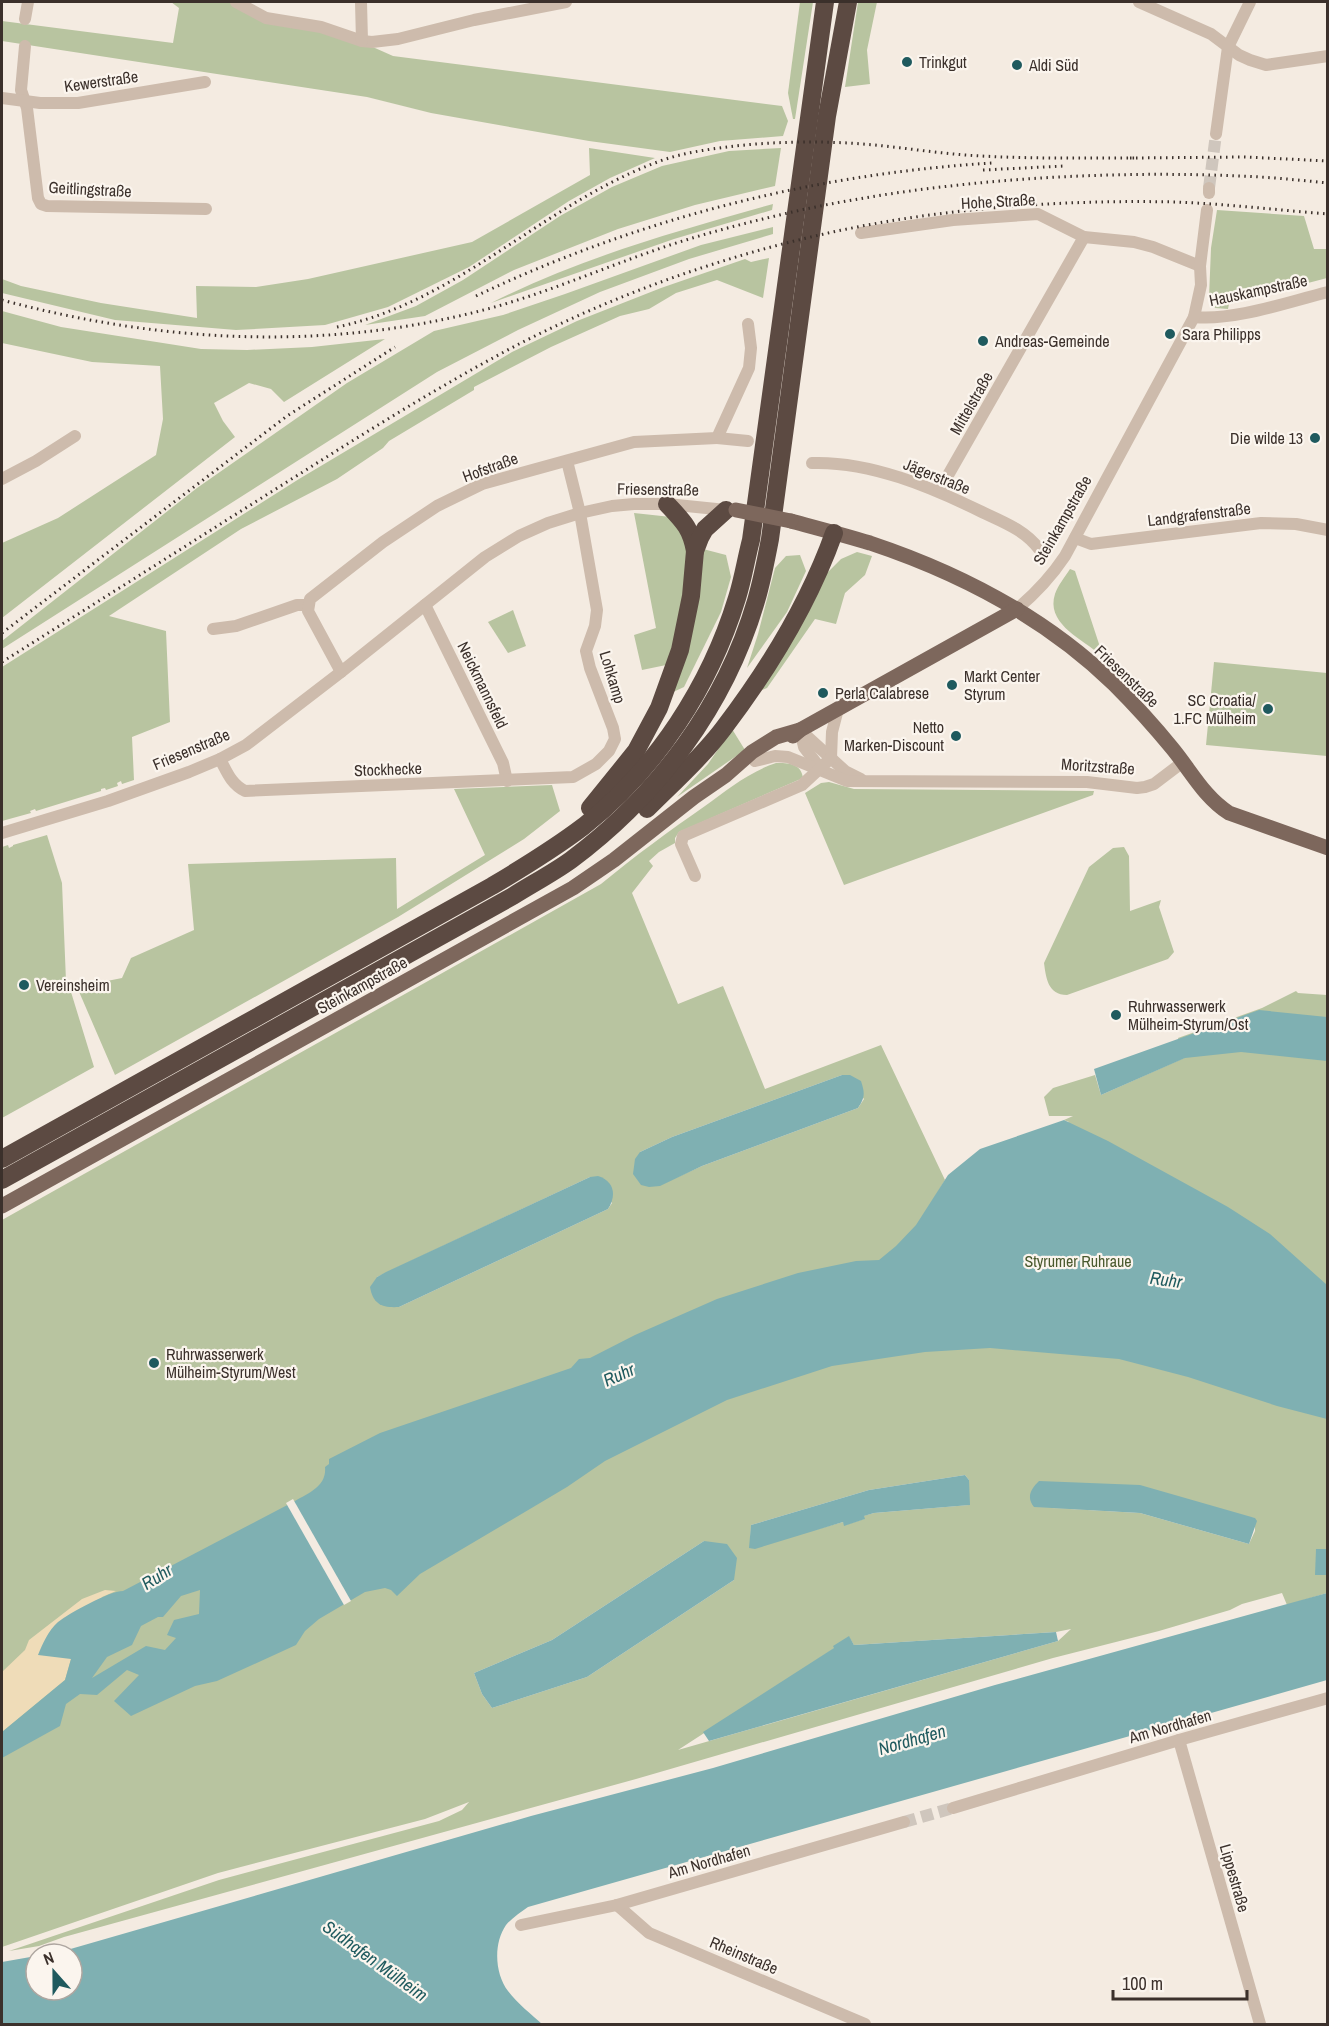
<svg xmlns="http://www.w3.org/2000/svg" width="1329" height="2026" viewBox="0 0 1329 2026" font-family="'Archivo Narrow',sans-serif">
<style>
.green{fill:#b8c4a0;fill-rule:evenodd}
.sand{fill:#efdcb8}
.water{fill:#7fb0b2;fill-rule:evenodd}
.pier{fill:#f4ebe1}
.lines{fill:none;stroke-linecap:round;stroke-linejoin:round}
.minor-tunnel{stroke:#cfc6bd;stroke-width:12;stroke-dasharray:12 6;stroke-linecap:butt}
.minor{stroke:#cdbbac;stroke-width:12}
.major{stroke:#7d675c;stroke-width:15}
.highway{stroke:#5c4a42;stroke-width:18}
.rail{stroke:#3b302b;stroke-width:3;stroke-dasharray:1.5 4.5;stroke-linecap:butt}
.major-bridge{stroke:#7d675c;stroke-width:15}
.poi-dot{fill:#1f5a5e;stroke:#fbf5ee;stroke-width:2}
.labels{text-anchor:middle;stroke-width:4.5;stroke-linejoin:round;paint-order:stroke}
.poi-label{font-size:16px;fill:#3b302b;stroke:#fbf5ee;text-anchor:start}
.street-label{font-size:16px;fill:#3b302b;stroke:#fbf5ee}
.park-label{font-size:16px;fill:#4a5a2e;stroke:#fbf5ee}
.water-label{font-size:18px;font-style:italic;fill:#1f5a5e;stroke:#fbf5ee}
</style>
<rect width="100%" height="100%" fill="#f4ebe1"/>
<!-- green -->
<g class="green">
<polygon points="171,2 236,2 375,48 393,56 782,106 788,121 783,136 720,141 670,152 589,141 431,113 367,97 2,41 2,21 173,43 179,8"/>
<polygon points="800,2 813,2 795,119 793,119 788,93"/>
<polygon points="858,2 877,2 867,50 870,84 845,87"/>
<polygon points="589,148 655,158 610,178 569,201 469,267 388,307 325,325 236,330 115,320 2,293 2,279 21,286 101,303 197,318 196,286 256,287 308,279 472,242 590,175"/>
<polygon points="781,148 775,186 695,205 618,229 514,270 425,316 365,325 416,306 463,280 560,216 612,187 662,166 729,151"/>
<path d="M773 204 772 210 674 239 491 303C580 258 677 231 773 204Z"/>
<polygon points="1217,210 1304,216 1314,249 1327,249 1327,278 1229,304 1228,309 1215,308 1209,298 1211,248"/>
<polygon points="773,227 773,234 689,259 600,292 518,330 437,372 2,649 2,641 197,488 347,383 434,331 503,315 565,294 701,245"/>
<polygon points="769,258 763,298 717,280 676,293 649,309 620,316 551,347 474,387 474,390 389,441 383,448 337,479 241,529 109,616 166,631 170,722 132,737 134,780 122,784 121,781 117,783 118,786 106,790 105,788 101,789 101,791 36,811 35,809 30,811 31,813 2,821 2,667 299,479 512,352 577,321 661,288 745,259 751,262"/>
<polygon points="2,311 61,327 201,349 247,350 312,347 385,339 284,402 271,389 249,383 214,403 223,421 235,437 2,618 2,543 58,518 156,455 163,419 160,366 92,362 2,343"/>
<polygon points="634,513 671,517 685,534 687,548 684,599 671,664 642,670 634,635 656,628"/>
<polygon points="703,549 726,555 731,577 721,612 684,687 671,693"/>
<polygon points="857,552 872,556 865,575 845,593 836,624 815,619 767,688 759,691 827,573 841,559"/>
<polygon points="800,555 806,571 787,612 747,668 758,634 775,568 786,556"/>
<path d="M1070 569 1075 571 1101 650 1097 652C1078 637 1046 622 1055 594 1058 585 1065 577 1070 569Z"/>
<polygon points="513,610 526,646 508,653 488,622"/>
<polygon points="1214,662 1327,673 1327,756 1206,745"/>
<polygon points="732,729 745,750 677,797 708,764"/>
<path d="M776 763C788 763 801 763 803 778L679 832 675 838V843L659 852 649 861 653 866 632 893 678 1004 723 986 765 1089 881 1045 945 1180 927 1210 1069 1122 1064 1120 1073 1116H1049L1044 1097 1053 1088 1095 1075 1101 1095 1184 1058 1178 1038 1262 1008 1296 991 1298 993 1327 995 1328 1573 1325 1575H1327V1593L1287 1605 1282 1593 1242 1604 1230 1610 1159 1631 1053 1658 636 1779 64 1937 39 1946 9 1951 219 1880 439 1821 462 1810 469 1802 425 1819 218 1873 2 1947V1220L601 884C635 856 669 831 705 806 727 790 749 772 776 763ZM842 1075 864 1099 858 1108 702 1166 660 1185 640 1152 672 1137ZM590 1177 612 1203 608 1209 399 1307 377 1277ZM965 1475 969 1480V1505L874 1513 863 1516 864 1519 845 1525 843 1522 750 1548 751 1525 869 1490ZM1034 1507 1255 1518V1531L1249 1544 1140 1513ZM704 1541 734 1580 587 1677 492 1708 482 1694 474 1673 552 1640ZM1071 1629 1058 1641 678 1750 835 1648 849 1637 854 1645 1056 1632Z"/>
<polygon points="829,782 854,789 1094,791 1093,795 844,885 805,793 821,783"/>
<polygon points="552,785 560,811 524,839 398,917 115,1075 77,987 122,978 131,958 194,930 188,864 396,858 397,909 485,855 454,789"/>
<polygon points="47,835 62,883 66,981 63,983 65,989 71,992 94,1067 2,1118 2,847 8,845 9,848 13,846 13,845"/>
<path d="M1124 847 1129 856 1130 911 1161 900 1159 907 1174 952 1168 959 1067 995C1048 995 1046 978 1044 963L1089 867 1113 848Z"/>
</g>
<!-- sand -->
<polygon class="sand" points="105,1590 116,1591 102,1597 71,1659 65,1680 2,1732 2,1672 25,1650 29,1640 82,1599"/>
<!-- water -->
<g class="water">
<polygon points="1259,1010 1327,1017 1327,1061 1241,1052 1185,1058 1101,1095 1094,1069"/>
<path d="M842 1075H850L861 1081C865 1093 865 1098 858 1108L702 1166 660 1186 649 1187 641 1185 633 1174 635 1159 640 1152 672 1137Z"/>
<path d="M1064 1120 1108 1141 1228 1207 1270 1234 1327 1285V1419L1277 1406 1188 1377 1119 1359 990 1348 925 1352 832 1366 727 1400 605 1461 567 1487 420 1574 397 1596 391 1590 385 1588 365 1592 319 1619 305 1631 296 1645 217 1681 195 1686 131 1716 114 1701 139 1675 127 1670 97 1695 80 1694 66 1704 60 1726 2 1758V1732L65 1680 71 1659 38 1655C43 1643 48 1631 58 1622 70 1613 109 1591 123 1591L295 1501C309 1493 327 1486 325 1467L329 1464V1459L380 1433 571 1368 579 1359 590 1358 635 1335 717 1299 798 1273 856 1261 879 1260 896 1246 916 1225 948 1175 980 1149ZM200 1590 199 1614 174 1620 167 1635 176 1638 165 1650 146 1646 92 1678 107 1657 132 1645 141 1626 158 1617H163L181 1596Z"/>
<path d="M598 1176C614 1181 617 1195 608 1209L399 1307C383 1308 373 1305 370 1287L377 1277 386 1272 590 1177Z"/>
<polygon points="965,1475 969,1480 970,1505 874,1513 864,1516 865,1519 844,1526 843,1522 755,1549 749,1548 751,1525 869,1490"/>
<path d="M1039 1481 1140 1485 1255 1518 1257 1521 1249 1544 1140 1513 1034 1507C1026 1497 1031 1489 1039 1481Z"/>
<polygon points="704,1541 727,1544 737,1558 734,1580 587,1677 492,1708 482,1694 474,1673 552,1640"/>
<polygon points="1316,1549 1327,1549 1327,1575 1315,1575"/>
<path d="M1327 1593V1680L528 1907C521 1912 512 1918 506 1925 493 1944 495 1974 508 1991 518 2004 531 2014 542 2024H2V1962L36 1956V1990H72V1954H47L67 1950 531 1816 713 1768 995 1685Z"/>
<polygon points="1056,1632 1058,1641 709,1741 703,1732 834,1648 833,1646 849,1636 854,1645"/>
</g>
<!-- pier -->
<polygon class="pier" points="293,1499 351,1601 344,1605 286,1503"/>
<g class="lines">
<!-- minor-tunnel -->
<g class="minor-tunnel">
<polyline points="1209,188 1216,134"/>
<polyline points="904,1822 953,1808"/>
</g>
<!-- minor -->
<g class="minor">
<polyline points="236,2 266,18 321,27 362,41 372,42 398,39 474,20 566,2"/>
<polyline points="361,2 362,41"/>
<polyline points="1139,2 1211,34 1239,55 1250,60 1266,65 1328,56"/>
<polyline points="25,19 28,2"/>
<polyline points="25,46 21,90 27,108 38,198 41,204 47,206 206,209"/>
<polyline points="2,98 40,103 78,103 205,82"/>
<polyline points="1216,134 1228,47 1250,2"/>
<polyline points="1209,193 1209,188"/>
<polyline points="861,233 953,220 1038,214 1084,237 1134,242 1153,247 1200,266"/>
<path d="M1194 317C1235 321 1287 302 1328 292"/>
<polyline points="717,438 748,441"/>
<path d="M812 463C870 461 931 487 982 512 1003 522 1025 530 1039 549"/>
<polyline points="2,479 36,461 75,436"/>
<polyline points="939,491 1084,237"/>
<polyline points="1075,538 1091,544 1261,523 1296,524 1328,530"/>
<polyline points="425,605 503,763 507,781"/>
<path d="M1017 609C1036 593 1051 577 1065 556L1194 317 1201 285 1200 266 1207 210"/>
<polyline points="213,629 236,626 297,605 307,605"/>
<polyline points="341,672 308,611 310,599 383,542 437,506 482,484 634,442 717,438 749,368 751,348 748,324"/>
<polyline points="800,730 845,771 861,779"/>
<polyline points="800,730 804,747 820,768"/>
<polyline points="831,758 832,732 838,709"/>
<path d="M220 759C227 772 231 784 245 791L573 777 596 764 609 751 615 739 613 728 590 668 586 651 595 626 597 610 580 513 567 461"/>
<polyline points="755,761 775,756 788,757 847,781 1087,782 1137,788 1145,787 1154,784 1183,762"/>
<polyline points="2,833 108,801 189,772 220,759 246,745 341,672 485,557 519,536 548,523 580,513 612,506 634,504 667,504 726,510"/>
<polyline points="695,876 681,844 683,836 802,785 831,758"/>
<polyline points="1179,1740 1260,2024"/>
<polyline points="953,1808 1179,1740 1328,1698"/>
<polyline points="617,1905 649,1933 865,2024"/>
<polyline points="521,1925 617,1905 904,1822"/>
</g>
<!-- major -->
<g class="major">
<path d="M791 521C817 528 844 535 870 543 960 573 1046 618 1114 684 1134 704 1154 726 1172 748 1191 771 1204 797 1229 813L1328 848"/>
<polyline points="793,736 800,730 1017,609"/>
<polyline points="2,1206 573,888 614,860 694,797 726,775 752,752 776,737 800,730"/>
</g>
<!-- highway -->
<g class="highway">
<path d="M667 504C683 521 691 528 695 551"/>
<polyline points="590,808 636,751 659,708 680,650 691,596 695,551 700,538 705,529 726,510"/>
<path d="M647 809C673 783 701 758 723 729 768 670 809 603 834 533"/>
<path d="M2 1159 492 886C524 867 555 848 584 826 657 768 710 686 737 598 743 579 746 559 751 540L825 2"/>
<path d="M2 1180 513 896C532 884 553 873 571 860 658 795 725 706 756 601 762 581 766 560 770 539L827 116 848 2"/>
</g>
<!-- rail -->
<g class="rail">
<polyline points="1130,158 1245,157 1328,161"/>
<polyline points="983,170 1064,166"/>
<path d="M476 296C638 219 813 174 992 163"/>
<path d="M2 300C162 343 329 352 491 308 552 291 610 265 670 245 713 231 757 220 801 210 941 180 1097 170 1240 176 1269 177 1298 180 1328 183"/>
<path d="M337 327C461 301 546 201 663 160 686 152 711 149 735 146 772 142 810 141 848 143 887 145 926 152 965 155 1023 159 1080 158 1138 158"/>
<polyline points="2,633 287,416 395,347"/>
<path d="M2 662C91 606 181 549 271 492 352 441 433 389 519 344 638 283 770 240 902 219 993 205 1084 200 1176 202 1227 204 1277 210 1328 214"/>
</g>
<!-- major-bridge -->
<polyline class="major-bridge" points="736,510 791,521"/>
</g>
<!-- markers -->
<g class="poi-dot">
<circle cx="907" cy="62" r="6"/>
<circle cx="1017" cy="65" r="6"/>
<circle cx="1170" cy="334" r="6"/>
<circle cx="983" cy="341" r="6"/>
<circle cx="1315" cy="438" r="6"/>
<circle cx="952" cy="685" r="6"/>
<circle cx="823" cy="693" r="6"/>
<circle cx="1268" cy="709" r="6"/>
<circle cx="956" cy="736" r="6"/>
<circle cx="24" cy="985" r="6"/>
<circle cx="1116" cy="1015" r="6"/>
<circle cx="154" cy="1363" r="6"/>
</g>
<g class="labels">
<!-- poi labels -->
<g class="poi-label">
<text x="919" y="68">Trinkgut</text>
<text x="1029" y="71">Aldi Süd</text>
<text x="1182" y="340">Sara Philipps</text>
<text x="995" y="347">Andreas-Gemeinde</text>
<text x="1303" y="444" text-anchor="end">Die wilde 13</text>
<text x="964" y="682">Markt Center<tspan x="964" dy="18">Styrum</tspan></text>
<text x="835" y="699">Perla Calabrese</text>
<text x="1256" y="706" text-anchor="end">SC Croatia/<tspan x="1256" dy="18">1.FC Mülheim</tspan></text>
<text x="944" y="733" text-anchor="end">Netto<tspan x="944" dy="18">Marken-Discount</tspan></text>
<text x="36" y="991">Vereinsheim</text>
<text x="1128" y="1012">Ruhrwasserwerk<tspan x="1128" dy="18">Mülheim-Styrum/Ost</tspan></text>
<text x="166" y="1360">Ruhrwasserwerk<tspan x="166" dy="18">Mülheim-Styrum/West</tspan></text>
</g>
<!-- street labels -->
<g class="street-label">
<text transform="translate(101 81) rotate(-8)" y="6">Kewerstraße</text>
<text transform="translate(90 189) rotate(3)" y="6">Geitlingstraße</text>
<text transform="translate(998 201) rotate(-3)" y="6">Hohe Straße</text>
<text transform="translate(1258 290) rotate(-12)" y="6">Hauskampstraße</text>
<text transform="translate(971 403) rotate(-60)" y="6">Mittelstraße</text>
<text transform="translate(490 467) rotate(-20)" y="6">Hofstraße</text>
<text transform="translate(937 476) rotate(22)" y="6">Jägerstraße</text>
<text transform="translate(658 489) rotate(1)" y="6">Friesenstraße</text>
<text transform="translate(1199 514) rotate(-7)" y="6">Landgrafenstraße</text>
<text transform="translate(1062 520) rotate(-60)" y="6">Steinkampstraße</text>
<text transform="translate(1127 676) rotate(44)" y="6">Friesenstraße</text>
<text transform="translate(613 677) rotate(73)" y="6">Lohkamp</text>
<text transform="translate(483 685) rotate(64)" y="6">Neickmannsfeld</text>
<text transform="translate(191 749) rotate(-23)" y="6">Friesenstraße</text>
<text transform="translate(1098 766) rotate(4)" y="6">Moritzstraße</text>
<text transform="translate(388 769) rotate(-2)" y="6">Stockhecke</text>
<text transform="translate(362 985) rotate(-29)" y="6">Steinkampstraße</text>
<text transform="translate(1170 1726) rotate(-16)" y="6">Am Nordhafen</text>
<text transform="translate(709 1861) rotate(-16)" y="6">Am Nordhafen</text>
<text transform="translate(1235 1878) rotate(74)" y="6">Lippestraße</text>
<text transform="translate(744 1955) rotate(23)" y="6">Rheinstraße</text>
</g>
<!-- park labels -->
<g class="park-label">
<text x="1078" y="1267">Styrumer Ruhraue</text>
</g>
<!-- water labels -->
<g class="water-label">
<text transform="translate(1166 1280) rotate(8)" y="6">Ruhr</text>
<text transform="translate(619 1375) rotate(-24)" y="6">Ruhr</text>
<text transform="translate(157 1577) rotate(-32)" y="6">Ruhr</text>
<text transform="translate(912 1740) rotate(-16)" y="6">Nordhafen</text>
<text transform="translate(375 1961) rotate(36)" y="6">Südhafen Mülheim</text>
</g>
</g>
<!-- border -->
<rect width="1329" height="2026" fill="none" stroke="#3b302b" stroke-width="6"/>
<!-- north arrow -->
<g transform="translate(54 1972) rotate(339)"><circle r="28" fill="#fbf5ee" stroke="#aea6a0" stroke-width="1.5"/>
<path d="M0-4.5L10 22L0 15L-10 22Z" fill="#1f5a5e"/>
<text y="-9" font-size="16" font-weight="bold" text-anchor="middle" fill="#3b302b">N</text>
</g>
<!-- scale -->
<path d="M1113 1990v9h134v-9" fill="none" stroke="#3b302b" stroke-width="3"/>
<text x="1122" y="1990" font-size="18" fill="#3b302b" stroke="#fbf5ee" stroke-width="4.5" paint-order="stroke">100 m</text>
</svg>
